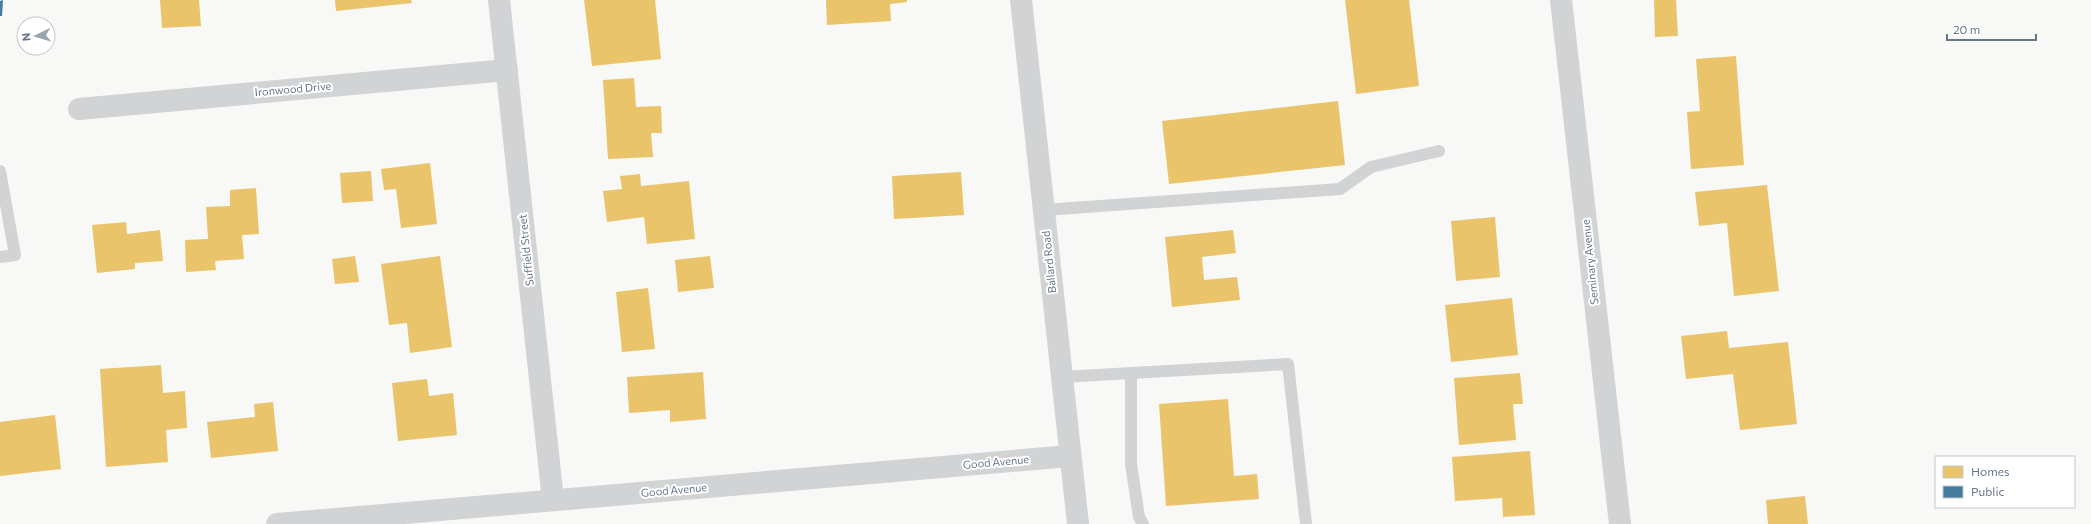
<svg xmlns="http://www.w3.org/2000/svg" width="2091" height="524" viewBox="0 0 2091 524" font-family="Commissioner,sans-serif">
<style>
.homes{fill:#e9c46a}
.public{fill:#457b9d}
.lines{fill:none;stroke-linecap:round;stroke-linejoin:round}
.service{stroke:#d2d3d4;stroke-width:12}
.minor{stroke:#d2d3d4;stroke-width:22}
.tertiary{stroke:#d2d3d4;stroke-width:22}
.labels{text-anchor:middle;stroke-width:4;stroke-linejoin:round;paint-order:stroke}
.street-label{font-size:11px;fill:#66768a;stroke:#fff}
</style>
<rect width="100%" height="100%" fill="#f8f8f7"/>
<!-- homes -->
<g class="homes">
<polygon points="160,0 199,0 201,26 162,28"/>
<polygon points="335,0 411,0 412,3 336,11"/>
<polygon points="584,0 655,0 661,59 592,66"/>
<polygon points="826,0 907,0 907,2 890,4 891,21 827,25"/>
<polygon points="1345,0 1409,0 1419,86 1356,94"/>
<polygon points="1654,0 1676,0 1678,36 1655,37"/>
<polygon points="1736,56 1744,165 1691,169 1687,112 1700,111 1696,59"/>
<polygon points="634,78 636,107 661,106 662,133 651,133 653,157 608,159 603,80"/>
<polygon points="1338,101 1345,165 1169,184 1162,121"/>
<polygon points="430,163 437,224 401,228 396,189 384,190 381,169"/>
<polygon points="371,171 373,201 342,203 340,173"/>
<polygon points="961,172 964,215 894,219 892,176"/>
<polygon points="640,174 641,186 689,181 695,239 647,244 644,217 607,222 603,191 622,189 620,176"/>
<polygon points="1767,185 1779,291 1734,296 1727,223 1699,226 1695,192"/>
<polygon points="256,188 259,234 242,235 244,259 215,261 216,270 186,272 185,240 208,239 206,207 230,206 230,190"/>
<polygon points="1495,217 1500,277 1456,281 1451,221"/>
<polygon points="126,222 127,234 160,230 163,261 135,263 135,269 97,273 92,225"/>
<polygon points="1233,230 1236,253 1202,257 1204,280 1237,277 1240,300 1172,307 1165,237"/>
<polygon points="355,256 359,282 335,284 332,259"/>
<polygon points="440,256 452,347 410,353 407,323 389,325 381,264"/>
<polygon points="710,256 714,288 678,292 675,260"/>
<polygon points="648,288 655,349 622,352 616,292"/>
<polygon points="1512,298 1518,355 1451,362 1445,305"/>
<polygon points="1727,331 1729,348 1788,342 1797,424 1740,430 1733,374 1686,379 1681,336"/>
<polygon points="161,365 163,393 185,391 187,428 166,430 168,462 106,467 100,369"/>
<polygon points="703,372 706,419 670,422 670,410 629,413 627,377"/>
<polygon points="1520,373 1523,404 1513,404 1516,440 1459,445 1454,378"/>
<polygon points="427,379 429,396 453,393 457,435 398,441 392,383"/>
<polygon points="1228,399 1234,476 1257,474 1259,499 1166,506 1159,404"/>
<polygon points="273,402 278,451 211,458 207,422 255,417 254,404"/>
<polygon points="55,415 61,469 0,476 0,422"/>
<polygon points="1530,451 1535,515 1503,517 1502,498 1455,501 1452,457"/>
<polygon points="1805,496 1808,524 1768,524 1766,500"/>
</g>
<!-- public -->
<polygon class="public" points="3,0 2,16 0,16 0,1"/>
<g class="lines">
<!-- service -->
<g class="service">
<polyline points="0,171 15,255 0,257"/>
<polyline points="1044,210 1340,189 1371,167 1439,151"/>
<polyline points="1131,374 1131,464 1139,517 1143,524"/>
<polyline points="1062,377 1288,364 1306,524"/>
</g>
<!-- minor -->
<g class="minor">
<polyline points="499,0 553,500"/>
<polyline points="1561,0 1620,524"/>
<polyline points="79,109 507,70"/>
<polyline points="277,524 1070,456"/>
</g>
<!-- tertiary -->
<polyline class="tertiary" points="1021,0 1078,524"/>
</g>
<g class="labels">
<!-- street labels -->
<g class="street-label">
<text transform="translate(293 89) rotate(-5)" y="4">Ironwood Drive</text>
<text transform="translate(526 250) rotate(-96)" y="4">Suffield Street</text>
<text transform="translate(1049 262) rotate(-96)" y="4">Ballard Road</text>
<text transform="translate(1590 262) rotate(-96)" y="4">Seminary Avenue</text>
<text transform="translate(996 462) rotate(-5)" y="4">Good Avenue</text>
<text transform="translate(674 490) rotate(-5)" y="4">Good Avenue</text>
</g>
</g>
<!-- legend -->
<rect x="1935" y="456" width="140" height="52" fill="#ffffff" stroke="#c2c8d0"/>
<rect x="1943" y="466" width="20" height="12" fill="#e9c46a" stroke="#c2c8d0"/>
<text x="1971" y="476" font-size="12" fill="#66768a">Homes</text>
<rect x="1943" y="486" width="20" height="12" fill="#457b9d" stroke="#c2c8d0"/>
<text x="1971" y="496" font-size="12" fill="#66768a">Public</text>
<!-- north arrow -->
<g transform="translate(36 36) rotate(265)"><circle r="19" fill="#ffffff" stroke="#c2c8d0"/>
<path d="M0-3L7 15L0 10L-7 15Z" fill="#99a4b0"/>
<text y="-6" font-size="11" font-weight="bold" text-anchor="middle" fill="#66768a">N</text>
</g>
<!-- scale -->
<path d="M1947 34v6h89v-6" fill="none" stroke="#66768a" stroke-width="2"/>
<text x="1953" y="34" font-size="12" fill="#66768a" stroke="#ffffff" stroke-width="3" paint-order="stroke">20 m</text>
</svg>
